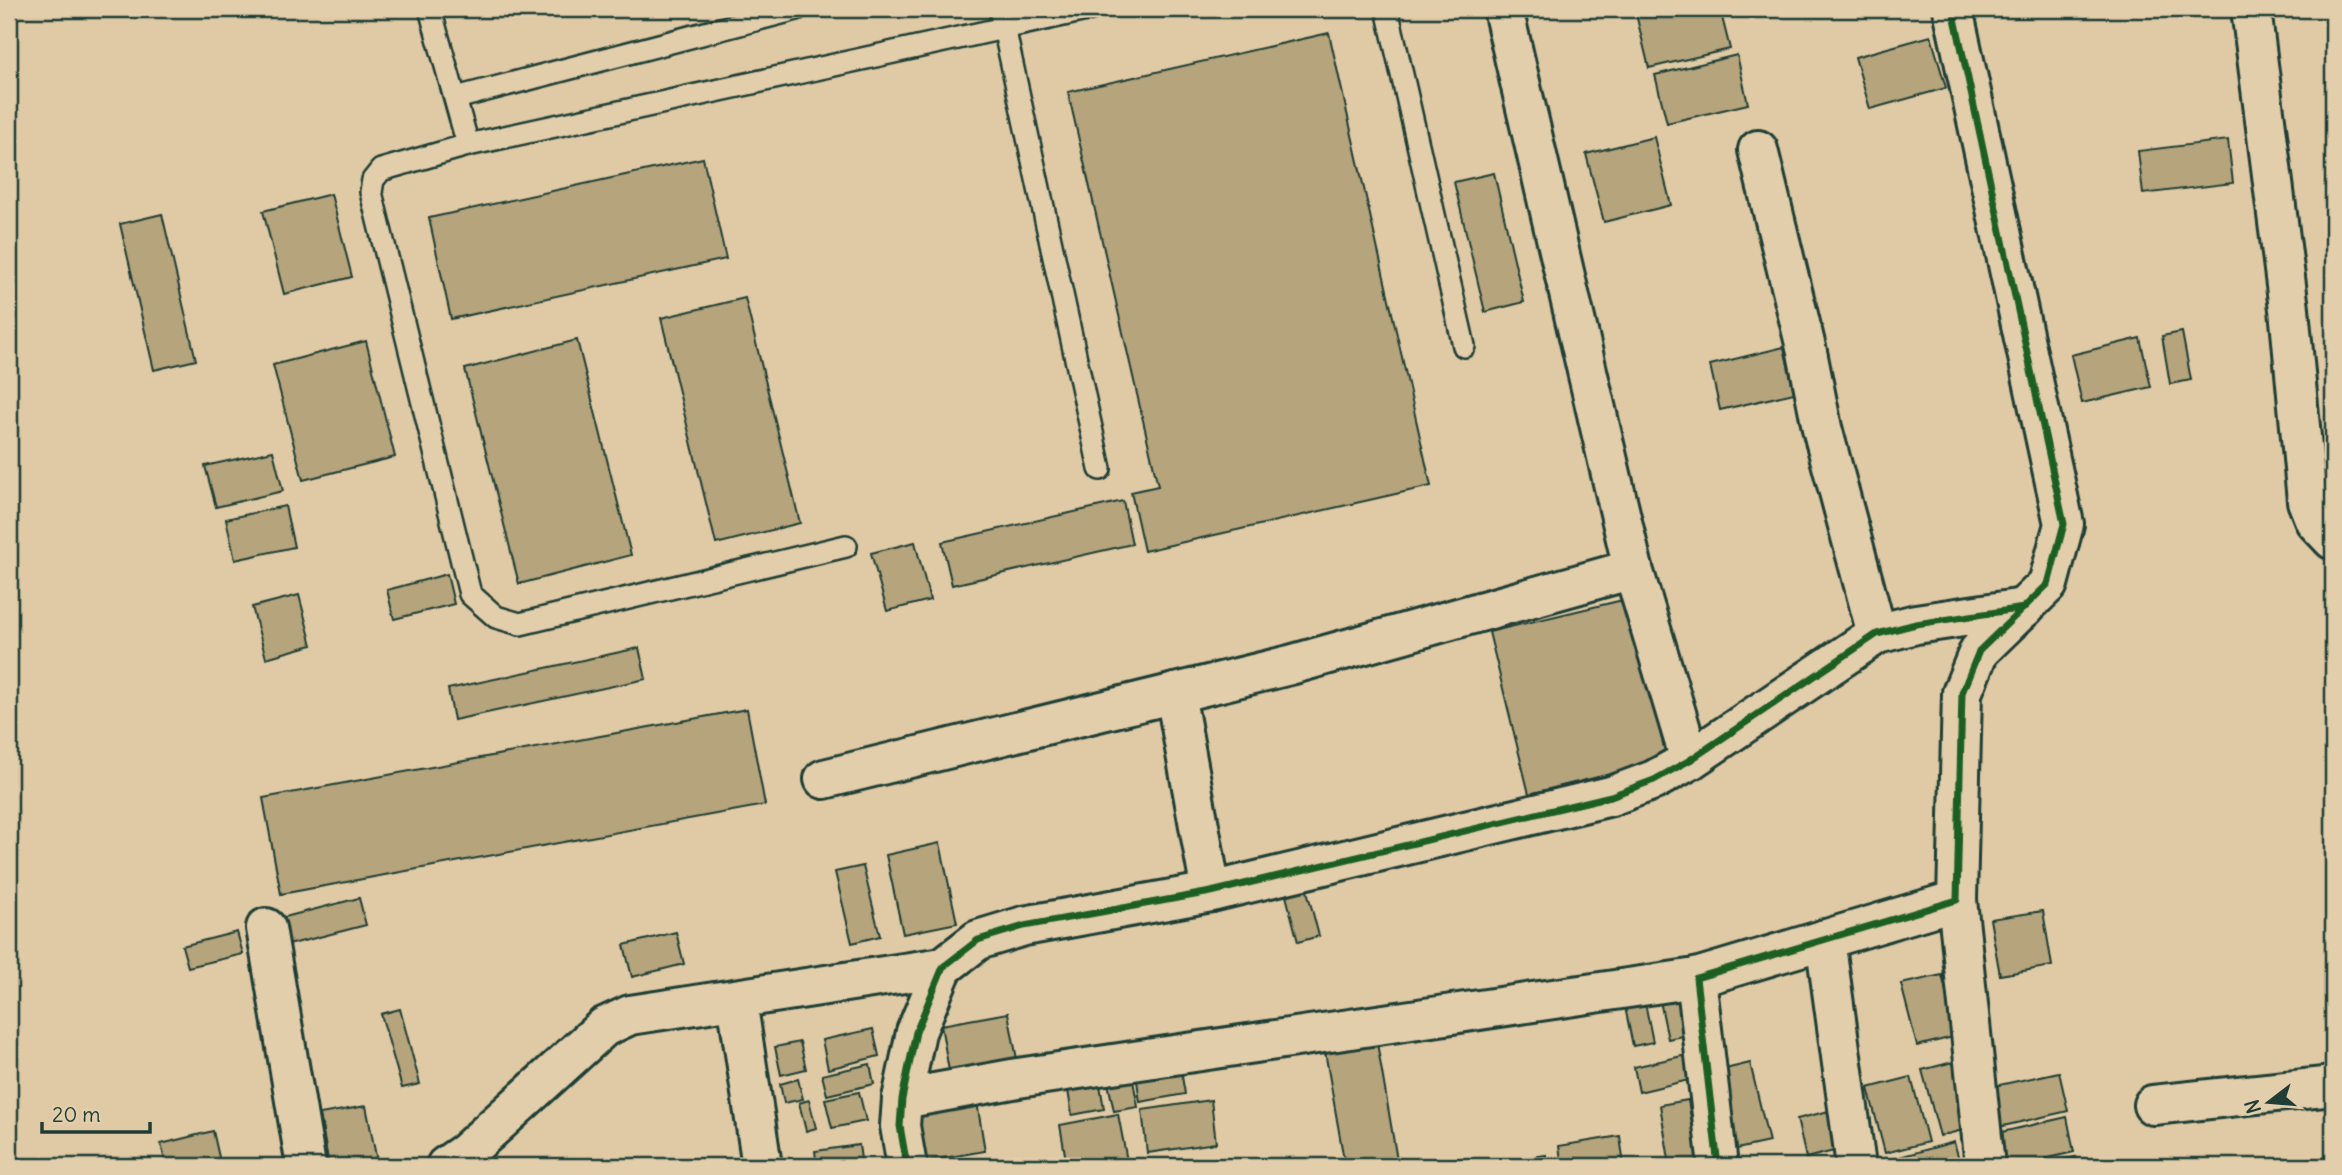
<svg xmlns="http://www.w3.org/2000/svg" width="2342" height="1175" viewBox="0 0 2342 1175" font-family="Delius,sans-serif">
<style>
.building{fill:#b5a47b;stroke:#1f3d34;stroke-width:2}
.lines{fill:none;stroke-linecap:round;stroke-linejoin:round}
.service-casing{stroke:#1f3d34;stroke-width:26}
.minor-casing{stroke:#1f3d34;stroke-width:44}
.service{stroke:#e3ceac;stroke-width:21}
.minor{stroke:#e3ceac;stroke-width:38}
.cycleway-casing{stroke:#e3ceac;stroke-width:11}
.cycleway{stroke:#1b5e20;stroke-width:7}
</style>
<rect width="100%" height="100%" fill="#e0caa5"/>
<filter id="ink" filterUnits="userSpaceOnUse"><feTurbulence type="fractalNoise" baseFrequency=".0143" numOctaves="2"/><feDisplacementMap in="SourceGraphic" scale="14" xChannelSelector="R" yChannelSelector="G"/><feConvolveMatrix kernelMatrix="1 2 1 2 8 2 1 2 1" color-interpolation-filters="sRGB"/></filter>
<g filter="url(#ink)">
<!-- building -->
<g class="building">
<polygon points="1659,9 1720,9 1730,49 1649,68 1636,14"/>
<polygon points="1329,33 1431,486 1144,551 1131,492 1158,486 1068,92"/>
<polygon points="1931,36 1946,88 1870,109 1855,57"/>
<polygon points="1737,55 1748,104 1667,123 1655,75"/>
<polygon points="1654,137 1671,205 1604,222 1586,154"/>
<polygon points="2228,140 2233,183 2143,194 2138,151"/>
<polygon points="703,158 726,259 451,319 429,218"/>
<polygon points="1494,173 1524,302 1485,312 1454,182"/>
<polygon points="331,194 352,277 284,294 263,211"/>
<polygon points="162,214 196,360 154,370 120,224"/>
<polygon points="745,298 800,523 716,544 661,318"/>
<polygon points="2182,332 2191,380 2170,384 2162,336"/>
<polygon points="2140,338 2151,387 2082,403 2071,355"/>
<polygon points="577,340 631,555 519,584 465,369"/>
<polygon points="366,341 395,457 303,480 273,365"/>
<polygon points="1784,347 1794,393 1720,410 1710,365"/>
<polygon points="273,451 283,491 216,507 205,466"/>
<polygon points="1123,501 1132,544 952,585 942,542"/>
<polygon points="285,506 294,547 235,560 226,519"/>
<polygon points="915,542 930,600 887,611 871,553"/>
<polygon points="447,574 454,604 394,619 387,590"/>
<polygon points="299,595 312,645 266,658 252,607"/>
<polygon points="1627,599 1667,760 1529,794 1489,632"/>
<polygon points="639,648 646,679 454,720 448,689"/>
<polygon points="747,709 765,805 281,894 263,798"/>
<polygon points="940,843 957,923 903,934 886,855"/>
<polygon points="863,866 880,936 852,943 835,872"/>
<polygon points="1305,883 1319,936 1298,942 1284,888"/>
<polygon points="359,898 366,925 284,946 277,919"/>
<polygon points="2043,911 2052,966 2000,975 1990,919"/>
<polygon points="237,932 243,954 188,967 182,946"/>
<polygon points="676,932 684,964 632,977 624,945"/>
<polygon points="1942,975 1957,1036 1917,1046 1901,984"/>
<polygon points="1683,991 1691,1034 1668,1039 1659,996"/>
<polygon points="1645,1003 1653,1042 1633,1046 1625,1007"/>
<polygon points="400,1009 420,1084 402,1088 381,1014"/>
<polygon points="1008,1013 1017,1059 949,1071 941,1025"/>
<polygon points="873,1029 879,1056 828,1069 822,1040"/>
<polygon points="1375,1031 1398,1166 1345,1166 1323,1040"/>
<polygon points="800,1042 806,1069 781,1075 775,1047"/>
<polygon points="1691,1054 1697,1078 1639,1092 1634,1067"/>
<polygon points="1179,1059 1185,1094 1140,1102 1135,1066"/>
<polygon points="1953,1062 1970,1128 1940,1136 1922,1070"/>
<polygon points="1750,1063 1769,1142 1732,1150 1713,1072"/>
<polygon points="870,1064 874,1084 827,1095 822,1075"/>
<polygon points="1130,1065 1138,1107 1114,1111 1105,1069"/>
<polygon points="2059,1072 2068,1111 1999,1127 1990,1087"/>
<polygon points="1098,1073 1104,1109 1072,1115 1066,1078"/>
<polygon points="1911,1077 1928,1142 1885,1153 1868,1088"/>
<polygon points="798,1079 803,1099 784,1103 780,1084"/>
<polygon points="975,1090 985,1151 920,1162 910,1101"/>
<polygon points="859,1092 866,1121 832,1128 825,1099"/>
<polygon points="809,1100 816,1128 806,1131 799,1103"/>
<polygon points="1211,1100 1216,1143 1147,1153 1142,1110"/>
<polygon points="1688,1100 1699,1166 1670,1166 1660,1105"/>
<polygon points="366,1106 377,1161 352,1166 329,1166 320,1114"/>
<polygon points="1837,1109 1846,1148 1806,1158 1797,1119"/>
<polygon points="1118,1114 1128,1166 1067,1166 1060,1125"/>
<polygon points="2067,1117 2074,1152 2014,1166 2000,1166 1993,1134"/>
<polygon points="213,1131 221,1166 166,1166 161,1144"/>
<polygon points="1620,1136 1624,1166 1562,1166 1559,1146"/>
<polygon points="1954,1142 1961,1166 1886,1166 1885,1161"/>
<polygon points="859,1145 862,1166 817,1166 815,1151"/>
<polygon points="1546,1155 1548,1166 1503,1166 1503,1162"/>
<polygon points="1059,1157 1060,1166 1000,1166"/>
<polygon points="2076,1157 2078,1166 2029,1166"/>
</g>
<g class="lines">
<!-- service casing -->
<g class="service-casing">
<g id="service">
<polyline points="430,9 468,145 381,170 373,180 371,192 470,594 496,617 520,624 846,546"/>
<polyline points="1000,9 1100,469"/>
<polyline points="1387,9 1464,346"/>
<polyline points="456,98 797,9"/>
<polyline points="468,145 1091,9"/>
</g>
</g>
<!-- minor casing -->
<g class="minor-casing">
<g id="minor">
<polyline points="1503,9 1633,569 1690,760"/>
<polyline points="2251,9 2289,309 2307,501 2315,521 2333,540"/>
<polyline points="1758,150 1807,352 1822,428 1877,634"/>
<polyline points="1175,693 1211,892"/>
<polyline points="824,779 1290,665 1633,569"/>
<polyline points="1957,900 1985,1166"/>
<polyline points="266,928 306,1166"/>
<polyline points="1825,939 1856,1166"/>
<polyline points="737,1000 762,1166"/>
<polyline points="902,1099 1018,1078 1696,978"/>
<polyline points="2153,1105 2333,1086"/>
<polyline points="446,1166 465,1153 604,1027 630,1015 943,967"/>
<polyline points="907,1166 900,1126 902,1099 916,1032 943,967 978,940 1024,926 1211,892 1611,796 1654,780 1690,760 1877,634 1916,624 2024,608"/>
<polyline points="1718,1166 1696,978 1957,900 1962,693 1979,651 2048,584 2064,524 1953,9"/>
</g>
</g>
<!-- service -->
<use href="#service" class="service"/>
<!-- minor -->
<use href="#minor" class="minor"/>
<!-- cycleway casing -->
<g class="cycleway-casing">
<g id="cycleway">
<polyline points="907,1166 900,1126 902,1099 916,1032 943,967 978,940 1024,926 1211,892 1611,796 1654,780 1690,760 1877,634 1916,624 2024,608"/>
<polyline points="1718,1166 1696,978 1957,900 1962,693 1979,651 2048,584 2064,524 1953,9"/>
</g>
</g>
<!-- cycleway -->
<use href="#cycleway" class="cycleway"/>
</g>
</g>
<!-- margin -->
<rect width="2342" height="1175" fill="none" stroke="#e3ceac" stroke-width="35"/>
<rect x="18" y="18" width="2307" height="1140" fill="none" stroke="#1f3d34" stroke-width="2.5" filter="url(#ink)"/>
<!-- north arrow -->
<g transform="translate(2269 1102) rotate(254)" stroke="#e3ceac" stroke-width="5" paint-order="stroke">
<path d="M0-5L12 26L0 18L-12 26Z" fill="#1f3d34"/>
<text y="-10" font-size="19" font-weight="bold" text-anchor="middle" fill="#1f3d34">N</text>
</g>
<!-- scale -->
<path d="M42 1122v10h108v-10" fill="none" stroke="#1f3d34" stroke-width="3.5"/>
<text x="52" y="1122" font-size="21" fill="#1f3d34" stroke="#e3ceac" stroke-width="5" paint-order="stroke">20 m</text>
</svg>
